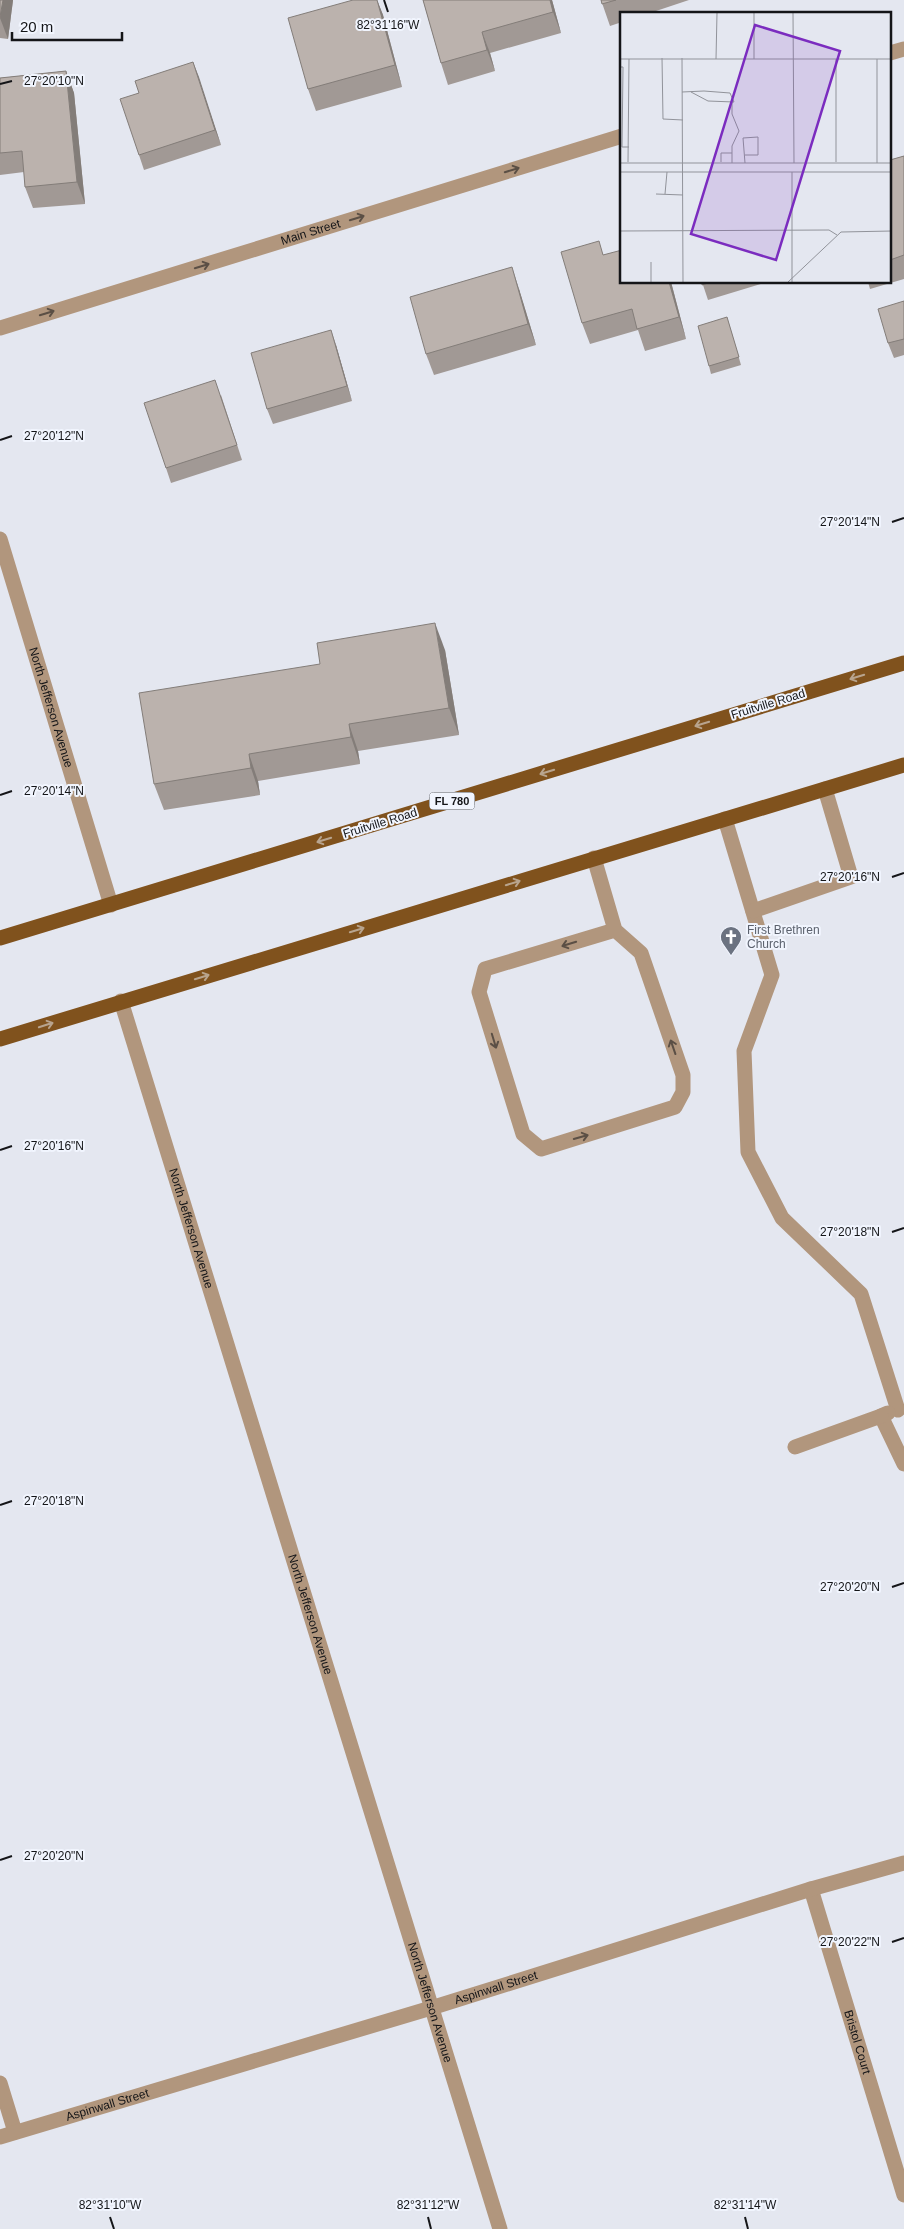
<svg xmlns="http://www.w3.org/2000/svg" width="904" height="2229" viewBox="0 0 904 2229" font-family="Helvetica,sans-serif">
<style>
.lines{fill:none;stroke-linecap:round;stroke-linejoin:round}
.minor{stroke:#b1967d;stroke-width:15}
.major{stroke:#80521d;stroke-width:15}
.wall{fill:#a19995}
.shaded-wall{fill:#837d79}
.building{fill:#bbb2ad;stroke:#837d79}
.oneway{stroke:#5b4f45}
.oneway2{stroke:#b8a48e}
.ticks{fill:none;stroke:#141518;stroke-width:2}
.labels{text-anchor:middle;stroke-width:4;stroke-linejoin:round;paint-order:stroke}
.shield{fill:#f1f5fe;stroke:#56585d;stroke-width:1}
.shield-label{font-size:11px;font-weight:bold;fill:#141518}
.street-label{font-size:12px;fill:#141518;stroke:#f1f5fe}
.worship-label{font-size:12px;fill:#5b616d;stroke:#f1f5fe;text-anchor:start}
.inset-road{fill:none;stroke:#91939a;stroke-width:1}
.view{fill:#7b2cbf;fill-opacity:0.15;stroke:#7b2cbf;stroke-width:2.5}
.inset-edge{fill:none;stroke:#141518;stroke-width:2.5}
.ticks-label{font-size:12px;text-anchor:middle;fill:#141518;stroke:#f1f5fe;stroke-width:4;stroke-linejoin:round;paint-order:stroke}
</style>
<rect width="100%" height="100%" fill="#e4e7f0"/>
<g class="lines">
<!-- minor -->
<g class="minor">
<polyline points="890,53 904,49"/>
<path id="s1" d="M0 328 622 136"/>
<path id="s2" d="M0 539 111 905"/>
<polyline points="725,819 772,975 744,1051 748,1152 782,1218 861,1294 898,1410"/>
<polyline points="594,858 615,930 641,953 683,1075 683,1092 675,1107 541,1149 523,1134 479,992 485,969 615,930"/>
<polyline points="753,911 851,877 825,789"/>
<path id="s3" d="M121 1001 500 2229"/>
<polyline points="888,1413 881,1416 904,1464"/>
<polyline points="795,1447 881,1416"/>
<path id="s4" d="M811 1889 904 2195"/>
<polyline points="0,2083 15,2132"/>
<path id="s5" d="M0 2137 431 2008 811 1889 904 1863"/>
</g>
<!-- major -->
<g class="major">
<polyline points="0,938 904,663"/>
<polyline points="0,1039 904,765"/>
</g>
</g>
<!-- wall -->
<g class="wall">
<polygon points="0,0 13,0 8,39 0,38"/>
<polygon points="353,0 377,0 383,15 402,87 316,111 308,89"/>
<polygon points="423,0 552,0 561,33 490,53 495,71 448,85 441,63"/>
<polygon points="601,0 689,0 647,14 622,14 622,22 610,26"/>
<polygon points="193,62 221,145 144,170 139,155 139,93"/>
<polygon points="66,71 74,93 85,204 33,208 25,187 24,172 0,175 0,78"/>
<polygon points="904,156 904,279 870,289 868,282 890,282 890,160"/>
<polygon points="604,255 622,282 671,282 686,339 645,351 638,330 590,344 582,323"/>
<polygon points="702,282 767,282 708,300"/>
<polygon points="519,289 536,345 434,375 426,354"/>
<polygon points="904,301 904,355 894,358 888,343"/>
<polygon points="727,317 741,365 711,374 709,366"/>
<polygon points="336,345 352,401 273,424 267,409"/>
<polygon points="221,395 242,460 171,483 166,468"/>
<polygon points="445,650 459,735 358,751 360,764 258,781 260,795 164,810 154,784"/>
</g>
<!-- shaded-wall -->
<g class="shaded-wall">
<polygon points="3,0 13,0 8,39 0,18"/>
<polygon points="377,0 383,15 402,87 395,65"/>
<polygon points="550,0 552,0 561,33 553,12"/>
<polygon points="482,32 490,53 495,71 487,50"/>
<polygon points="193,62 199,77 221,145 215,130"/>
<polygon points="66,71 74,93 85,204 77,182"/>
<polygon points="512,267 519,289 536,345 528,324"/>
<polygon points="669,282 671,282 686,339 679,317"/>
<polygon points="331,330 336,345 352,401 347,386"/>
<polygon points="435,623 445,650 459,735 449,708"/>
<polygon points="349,724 358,751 360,764 351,737"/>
<polygon points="249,754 258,781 260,795 251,768"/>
</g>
<!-- building -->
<g class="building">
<polygon points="0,0 3,0 0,17"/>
<polygon points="353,0 377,0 395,65 308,89 288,18"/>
<polygon points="423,0 550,0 553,12 482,32 487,50 441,63"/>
<polygon points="601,0 616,0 602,4"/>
<polygon points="193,62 215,130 139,155 120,99 139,93 135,81"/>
<polygon points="66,71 77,182 25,187 22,151 0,153 0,78"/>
<polygon points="904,156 904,255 890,260 890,160"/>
<polygon points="599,241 603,255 622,250 622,282 669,282 679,317 637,329 632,309 582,323 561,252"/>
<polygon points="512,267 528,324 426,354 410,297"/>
<polygon points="702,282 711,282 702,285"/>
<polygon points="904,301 904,339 888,343 878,309"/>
<polygon points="727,317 739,357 709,366 698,326"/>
<polygon points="331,330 347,386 267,409 251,353"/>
<polygon points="215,380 237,445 166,468 144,403"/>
<polygon points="435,623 449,708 349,724 351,737 249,754 251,768 154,784 139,693 320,664 317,643"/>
</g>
<!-- one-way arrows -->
<defs><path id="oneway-shaft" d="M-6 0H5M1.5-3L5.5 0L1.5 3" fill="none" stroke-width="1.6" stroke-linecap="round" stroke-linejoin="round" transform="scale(1.25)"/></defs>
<g class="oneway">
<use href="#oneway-shaft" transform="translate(512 170) rotate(-17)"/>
<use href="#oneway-shaft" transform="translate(357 218) rotate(-17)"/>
<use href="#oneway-shaft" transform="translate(202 266) rotate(-17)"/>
<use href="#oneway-shaft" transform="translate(47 313) rotate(-17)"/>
<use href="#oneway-shaft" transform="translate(569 944) rotate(163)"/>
<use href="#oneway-shaft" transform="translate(494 1041) rotate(73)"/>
<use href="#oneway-shaft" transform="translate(673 1047) rotate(-109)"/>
<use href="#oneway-shaft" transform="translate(581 1137) rotate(-16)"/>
</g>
<g class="oneway2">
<use href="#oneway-shaft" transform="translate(857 677) rotate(163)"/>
<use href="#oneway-shaft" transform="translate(702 724) rotate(163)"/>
<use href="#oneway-shaft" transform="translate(547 772) rotate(163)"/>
<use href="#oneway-shaft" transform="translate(324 840) rotate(163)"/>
<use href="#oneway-shaft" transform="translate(513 883) rotate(-17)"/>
<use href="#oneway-shaft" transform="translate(357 930) rotate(-17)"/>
<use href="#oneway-shaft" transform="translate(202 977) rotate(-17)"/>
<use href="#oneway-shaft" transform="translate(46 1025) rotate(-18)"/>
</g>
<!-- ticks -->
<path class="ticks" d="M384 0 388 12M0 84 12 81M0 440 12 436M892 522 904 518M0 795 12 791M892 877 904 873M0 1150 12 1146M892 1232 904 1228M0 1505 12 1501M892 1587 904 1583M0 1860 12 1856M892 1942 904 1938M110 2217 114 2229M428 2217 431 2229M745 2217 748 2229"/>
<!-- icons -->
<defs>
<g id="church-pin" transform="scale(1.125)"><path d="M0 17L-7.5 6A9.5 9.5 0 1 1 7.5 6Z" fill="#6b7280" stroke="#f1f5fe"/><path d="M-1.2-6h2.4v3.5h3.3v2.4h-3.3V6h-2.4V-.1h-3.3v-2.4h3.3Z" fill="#fff"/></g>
</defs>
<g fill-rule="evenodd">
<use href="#church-pin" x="731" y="937"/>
</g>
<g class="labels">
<!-- shield labels -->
<rect class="shield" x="429.5" y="792.5" width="45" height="17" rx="4"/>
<g class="shield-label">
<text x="452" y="805">FL 780</text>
</g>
<!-- street labels -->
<g class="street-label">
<text dy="4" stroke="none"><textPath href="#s1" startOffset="325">Main Street</textPath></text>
<text transform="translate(768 704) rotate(-17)" y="4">Fruitville Road</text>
<text dy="4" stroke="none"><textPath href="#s2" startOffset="176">North Jefferson Avenue</textPath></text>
<text transform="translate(380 823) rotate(-17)" y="4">Fruitville Road</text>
<text dy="4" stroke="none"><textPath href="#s3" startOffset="238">North Jefferson Avenue</textPath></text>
<text dy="4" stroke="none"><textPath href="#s3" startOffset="642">North Jefferson Avenue</textPath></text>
<text dy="4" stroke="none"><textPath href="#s5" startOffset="518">Aspinwall Street</textPath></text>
<text dy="4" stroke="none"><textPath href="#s3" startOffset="1048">North Jefferson Avenue</textPath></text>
<text dy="4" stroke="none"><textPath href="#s4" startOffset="160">Bristol Court</textPath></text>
<text dy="4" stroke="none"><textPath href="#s5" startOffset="112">Aspinwall Street</textPath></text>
</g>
<!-- worship labels -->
<g class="worship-label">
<text x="747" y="934">First Brethren<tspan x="747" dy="14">Church</tspan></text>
</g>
</g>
<!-- overview -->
<g transform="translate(620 12)">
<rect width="271" height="271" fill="#e4e7f0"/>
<path class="inset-road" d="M173 1 174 151M42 46 43 107 63 108M62 46 63 271M0 47H272M96 47 97 1M134 47V1M216 47V150M0 55H3L2 135H9M62 80 84 79 110 81 114 90 88 89 71 80M8 150 9 47M101 150V141H112M0 151H272M112 151V134L119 119 112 102V90M125 151 123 126 138 125V143H125M257 151V47M0 160H272M172 160V271M36 182 63 183M45 182 47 160M0 219 209 218 217 223M31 250V271M167 271 221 220 272 219"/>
<path class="view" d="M135 13 220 39 156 248 71 222Z"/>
<rect width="271" height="271" class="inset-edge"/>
</g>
<g class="ticks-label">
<text x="388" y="29">82°31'16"W</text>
<text x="54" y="85">27°20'10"N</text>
<text x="54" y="440">27°20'12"N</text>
<text x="850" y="526">27°20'14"N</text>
<text x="54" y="795">27°20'14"N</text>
<text x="850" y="881">27°20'16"N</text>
<text x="54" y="1150">27°20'16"N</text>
<text x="850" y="1236">27°20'18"N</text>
<text x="54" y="1505">27°20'18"N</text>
<text x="850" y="1591">27°20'20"N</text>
<text x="54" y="1860">27°20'20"N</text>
<text x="850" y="1946">27°20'22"N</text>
<text x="110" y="2209">82°31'10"W</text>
<text x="428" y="2209">82°31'12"W</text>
<text x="745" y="2209">82°31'14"W</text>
</g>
<!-- scale -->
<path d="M12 32v8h110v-8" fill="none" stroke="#141518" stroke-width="2.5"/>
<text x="20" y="32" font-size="15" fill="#141518" stroke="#f1f5fe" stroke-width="4" paint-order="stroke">20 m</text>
</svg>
